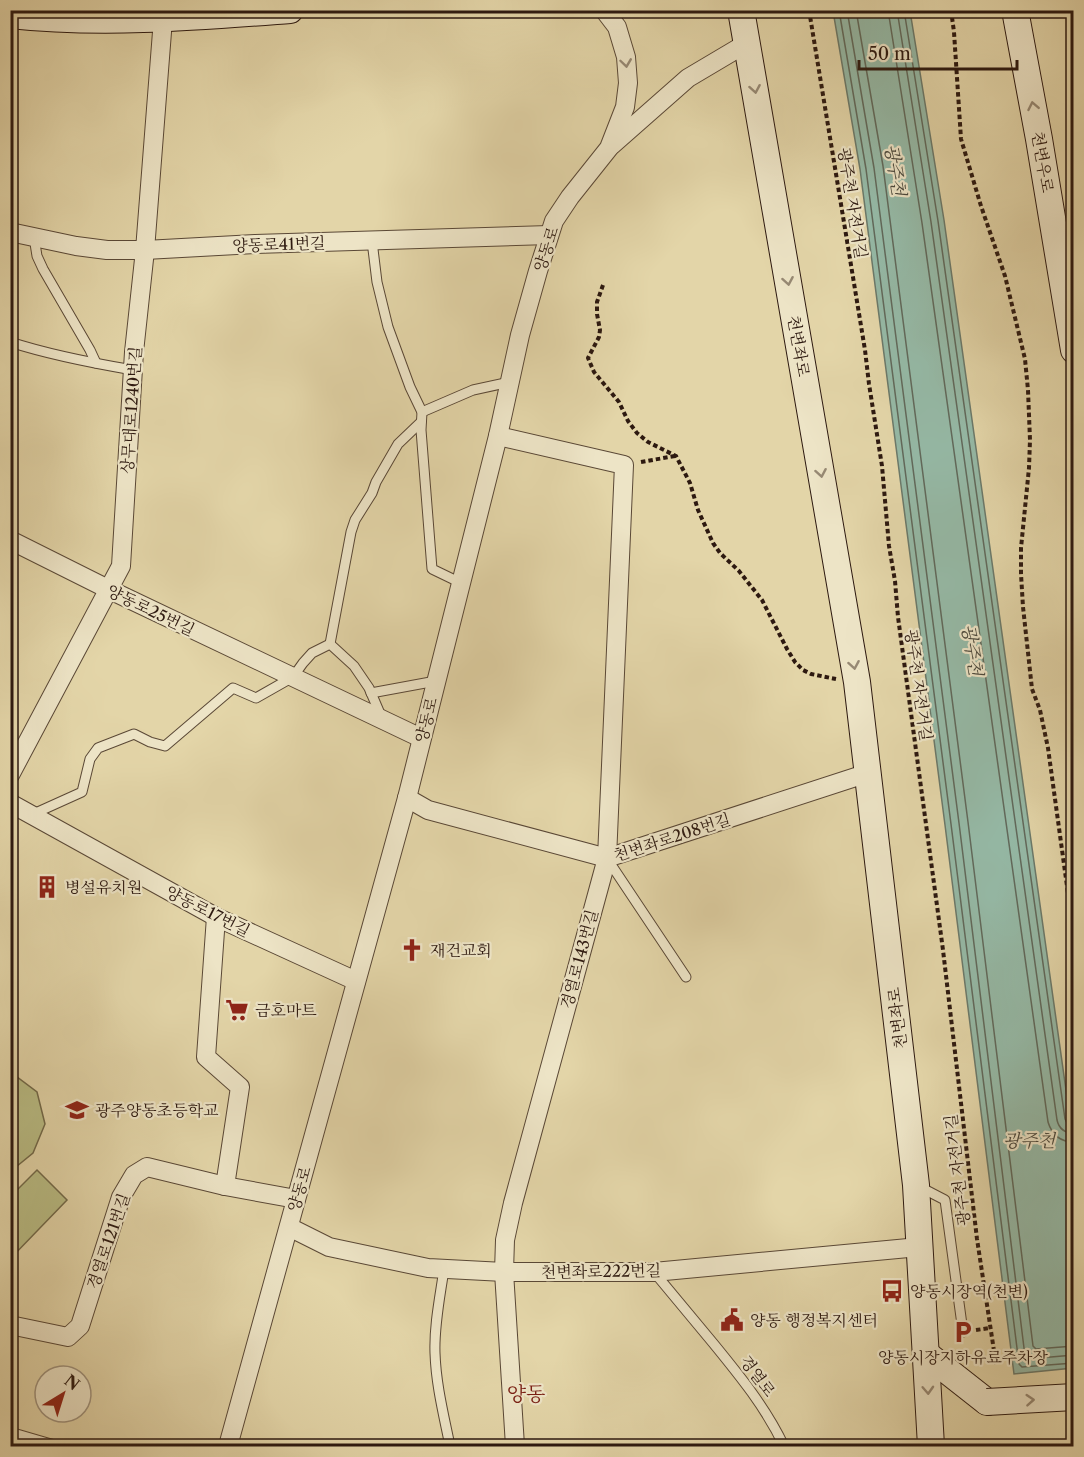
<svg xmlns="http://www.w3.org/2000/svg" width="1084" height="1457" viewBox="0 0 1084 1457" font-family="'Libre Caslon Text','Noto Serif KR',serif">
<style>
.green{fill:#b9bc84;stroke:#736a4a;stroke-width:1.5}
.water{fill:#95b9a6;stroke:#6b796a;stroke-width:1.5}
.lines{fill:none;stroke-linecap:round;stroke-linejoin:round}
.shore{stroke:#61695b;stroke-width:1.5}
.lane-casing{stroke:#5a4836;stroke-width:11}
.street-casing{stroke:#5a4836;stroke-width:20}
.secondary-casing{stroke:#2d1910;stroke-width:28}
.path{stroke:#2d1910;stroke-width:4;stroke-dasharray:4.5 3;stroke-linecap:butt}
.lane{stroke:#ede4c6;stroke-width:9}
.street{stroke:#ede4c6;stroke-width:18}
.secondary{stroke:#ede4c6;stroke-width:26}
.secondary-bridge-casing{stroke:#2d1910;stroke-width:28;stroke-linecap:butt}
.secondary-bridge{stroke:#ede4c6;stroke-width:26}
.oneway{stroke:#978974}
.labels{text-anchor:middle;stroke-width:4.5;stroke-linejoin:round;paint-order:stroke}
.street-label{font-size:16px;fill:#2d1910;stroke:#ede4c6}
.poi-label{font-size:16px;fill:#2d1910;stroke:#ede4c6;text-anchor:start}
.water-label{font-size:18px;font-style:italic;fill:#4c493d;stroke:#ede4c6}
.quarter-label{font-size:20px;fill:#7a1f14;stroke:#ede4c6}
</style>
<rect width="100%" height="100%" fill="#e3d5a8"/>
<filter id="stains"><feTurbulence type="fractalNoise" baseFrequency=".00333" numOctaves="4"/><feColorMatrix values="0 0 0 0 .2 0 0 0 0 .09 0 0 0 0 .02 0 0 0 .5 -.17"/></filter>
<radialGradient id="worn" r=".72"><stop offset=".6" stop-color="#630" stop-opacity="0"/><stop offset="1" stop-color="#630" stop-opacity=".3"/></radialGradient>
<!-- green -->
<g class="green">
<polygon points="11,1075 17,1077 37,1092 45,1124 33,1153 11,1171"/>
<polygon points="37,1170 67,1200 11,1258 11,1196"/>
</g>
<!-- water -->
<polygon class="water" points="833,11 910,11 944,220 1073,1140 1073,1368 1014,1374 945,825 860,169"/>
<g class="lines">
<!-- shore -->
<g class="shore">
<polyline points="839,10 866,169 951,824 1019,1364 1022,1367 1074,1363"/>
<polyline points="847,10 874,168 959,823 1025,1356 1028,1359 1074,1355"/>
<polyline points="856,10 883,166 968,822 1033,1346 1036,1349 1074,1346"/>
<path d="M888 10 922 223 1048 1122C1052 1135 1060 1142 1074 1142"/>
<path d="M897 10 931 222 1057 1120C1059 1129 1065 1133 1074 1133"/>
<polyline points="904,10 938,221 1065,1119 1068,1125 1074,1126"/>
</g>
<!-- lane casing -->
<g class="lane-casing">
<g id="lane">
<polyline points="34,237 37,256 43,269 90,350 96,363"/>
<polyline points="372,241 377,282 388,327 410,387 422,412 421,430 432,569 461,583"/>
<path d="M10 342C50 355 92 363 133 370"/>
<polyline points="422,412 473,390 510,382"/>
<polyline points="330,644 351,532 355,520 372,493 376,482 398,444 421,422"/>
<polyline points="371,693 436,681"/>
<polyline points="31,815 82,792 90,759 98,748 134,734 150,742 165,746 233,688 256,698 293,677 303,663 312,653 330,644 354,666 369,688 381,716"/>
<polyline points="608,860 686,977"/>
<polyline points="918,1186 945,1200 963,1332"/>
<path d="M444 1269C440 1297 434 1325 435 1353 436 1385 444 1416 450 1446"/>
<path d="M654 1272C674 1296 694 1320 713 1343 740 1376 766 1408 784 1446"/>
<polyline points="10,1432 58,1446"/>
</g>
</g>
<!-- street casing -->
<g class="street-casing">
<g id="street">
<polyline points="612,145 688,78 747,43"/>
<polyline points="10,232 76,246 107,250 145,250 255,244 549,235"/>
<polyline points="498,436 624,465 607,858 513,1203 505,1240 504,1272 515,1446"/>
<polyline points="10,540 110,590 421,738"/>
<polyline points="10,775 121,566 134,352 145,250 163,19"/>
<polyline points="407,798 428,810 607,858 868,773"/>
<polyline points="10,803 216,917 356,981"/>
<polyline points="216,917 206,1057 240,1087 225,1186"/>
<polyline points="289,1227 329,1247 428,1268 504,1272 654,1272 919,1247"/>
<polyline points="10,1325 68,1337 80,1326 121,1197 134,1175 147,1167 225,1186 296,1199"/>
<polyline points="228,1446 407,798 498,436 520,335 538,271 554,221 570,197 609,148 625,107 628,83 626,57 617,27 604,10"/>
</g>
</g>
<!-- secondary casing -->
<g class="secondary-casing">
<g id="secondary">
<polyline points="741,10 857,682 916,1185 931,1446"/>
<polyline points="1015,10 1039,139 1074,350"/>
<path d="M10 15C103 25 197 17 290 10"/>
<polyline points="926,1354 987,1402"/>
</g>
</g>
<!-- path -->
<g class="path">
<polyline points="809,10 865,350 869,384 882,466 889,546 895,581 898,617 943,950 977,1239 996,1364"/>
<polyline points="951,10 954,32 961,139 981,206 1005,276 1025,359 1028,390 1030,440 1029,468 1021,548 1021,574 1023,607 1032,689 1040,710 1048,748 1074,937"/>
<polyline points="603,285 597,302 597,314 600,330 599,337 588,358 594,372 619,402 628,421 637,433 648,442 676,456 690,483 698,510 713,543 720,553 739,571 762,600 787,649 795,662 803,670 811,674 836,679"/>
<polyline points="641,462 675,456"/>
<polyline points="976,1330 990,1328"/>
</g>
<!-- lane -->
<use href="#lane" class="lane"/>
<!-- street -->
<use href="#street" class="street"/>
<!-- secondary -->
<use href="#secondary" class="secondary"/>
<!-- secondary-bridge casing -->
<g class="secondary-bridge-casing">
<polyline id="secondary-bridge" points="987,1402 1074,1397"/>
</g>
<!-- secondary-bridge -->
<use href="#secondary-bridge" class="secondary-bridge"/>
</g>
<!-- one-way arrows -->
<defs><path id="oneway-chevron" d="M-2-3.5L2.5 0L-2 3.5" fill="none" stroke-width="1.6" stroke-linecap="round" stroke-linejoin="round" transform="scale(1.5)"/></defs>
<g class="oneway">
<use href="#oneway-chevron" transform="translate(626 63) rotate(82)"/>
<use href="#oneway-chevron" transform="translate(755 89) rotate(80)"/>
<use href="#oneway-chevron" transform="translate(1033 106) rotate(-101)"/>
<use href="#oneway-chevron" transform="translate(788 281) rotate(80)"/>
<use href="#oneway-chevron" transform="translate(821 473) rotate(80)"/>
<use href="#oneway-chevron" transform="translate(854 665) rotate(80)"/>
<use href="#oneway-chevron" transform="translate(928 1390) rotate(87)"/>
<use href="#oneway-chevron" transform="translate(1030 1400) rotate(-4)"/>
</g>
<!-- icons -->
<defs>
<g id="building-bare" transform="scale(1.8)"><path d="M-4-6H4V6H1V3H-1V6H-4ZM-2.5-4.3h1.7v1.8h-1.7ZM.8-4.3h1.7v1.8H.8ZM-2.5-1h1.7V.8h-1.7ZM.8-1h1.7V.8H.8Z" fill="#8f2418" stroke="#ede4c6" stroke-width="2.5" paint-order="stroke"/></g>
<g id="church-bare" transform="scale(1.8)"><path d="M-1.2-6h2.4v3.5h3.3v2.4h-3.3V6h-2.4V-.1h-3.3v-2.4h3.3Z" fill="#8f2418" stroke="#ede4c6" stroke-width="2.5" paint-order="stroke"/></g>
<g id="supermarket-bare" transform="scale(1.8)"><path d="M-6-5.5h2.5l.6 2H6L4.5 2H-2.5L-4.4-4H-6ZM-1.5 3.2a1.3 1.3 0 1 0 .1 0ZM3 3.2a1.3 1.3 0 1 0 .1 0Z" fill="#8f2418" stroke="#ede4c6" stroke-width="2.5" paint-order="stroke"/></g>
<g id="school-bare" transform="scale(1.8)"><path d="M0-5L7-2L0 1L-7-2ZM-4 1L0 2.5L4 1V4Q0 6-4 4Z" fill="#8f2418" stroke="#ede4c6" stroke-width="2.5" paint-order="stroke"/></g>
<g id="bus-bare" transform="scale(1.8)"><path d="M-5-6H5V4H4V6H2V4H-2V6H-4V4H-5ZM-3.5-4V0h7V-4ZM-3.5 1.2v1.5H-2V1.2ZM2 1.2v1.5H3.5V1.2Z" fill="#8f2418" stroke="#ede4c6" stroke-width="2.5" paint-order="stroke"/></g>
<g id="civic-bare" transform="scale(1.8)"><path d="M-.6-6.5H3V-4.5H.6V-3L4-1V1h2V6H-6V1h2V-1L-.6-3ZM-1.2 2.5V6h2.4V2.5Z" fill="#8f2418" stroke="#ede4c6" stroke-width="2.5" paint-order="stroke"/></g>
<g id="parking-bare" transform="scale(1.8)"><path d="M-3.5-5.5H1a3.5 3.5 0 0 1 0 7H-1V5.5H-3.5ZM-1-3.4V-.6H.8a1.4 1.4 0 0 0 0-2.8Z" fill="#8f2418" stroke="#ede4c6" stroke-width="2.5" paint-order="stroke"/></g>
</defs>
<g fill-rule="evenodd">
<use href="#building-bare" x="47" y="887"/>
<use href="#church-bare" x="412" y="950"/>
<use href="#supermarket-bare" x="237" y="1010"/>
<use href="#school-bare" x="77" y="1110"/>
<use href="#bus-bare" x="892" y="1291"/>
<use href="#civic-bare" x="732" y="1320"/>
<use href="#parking-bare" x="963" y="1332"/>
</g>
<g class="labels">
<!-- street labels -->
<g class="street-label">
<text transform="translate(1043 162) rotate(80)" y="6">천변우로</text>
<text transform="translate(853 203) rotate(81)" y="6">광주천 자전거길</text>
<text transform="translate(279 244) rotate(-2)" y="6">양동로41번길</text>
<text transform="translate(546 249) rotate(-72)" y="6">양동로</text>
<text transform="translate(799 346) rotate(80)" y="6">천변좌로</text>
<text transform="translate(131 410) rotate(-86)" y="6">상무대로1240번길</text>
<text transform="translate(151 610) rotate(26)" y="6">양동로25번길</text>
<text transform="translate(919 685) rotate(82)" y="6">광주천 자전거길</text>
<text transform="translate(426 720) rotate(-76)" y="6">양동로</text>
<text transform="translate(672 837) rotate(-18)" y="6">천변좌로208번길</text>
<text transform="translate(208 911) rotate(27)" y="6">양동로17번길</text>
<text transform="translate(579 959) rotate(-75)" y="6">경열로143번길</text>
<text transform="translate(897 1018) rotate(-97)" y="6">천변좌로</text>
<text transform="translate(957 1170) rotate(-97)" y="6">광주천 자전거길</text>
<text transform="translate(299 1189) rotate(-74)" y="6">양동로</text>
<text transform="translate(108 1241) rotate(-71)" y="6">경열로121번길</text>
<text transform="translate(601 1271) rotate(-1)" y="6">천변좌로222번길</text>
<text transform="translate(758 1376) rotate(53)" y="6">경열로</text>
</g>
<!-- poi labels -->
<g class="poi-label">
<text x="65" y="893">병설유치원</text>
<text x="430" y="956">재건교회</text>
<text x="255" y="1016">금호마트</text>
<text x="95" y="1116">광주양동초등학교</text>
<text x="910" y="1297">양동시장역(천변)</text>
<text x="750" y="1326">양동 행정복지센터</text>
<text x="963" y="1363" text-anchor="middle">양동시장지하유료주차장</text>
</g>
<!-- water labels -->
<g class="water-label">
<text transform="translate(895 170) rotate(81)" y="6">광주천</text>
<text transform="translate(972 650) rotate(81)" y="6">광주천</text>
<text x="1029" y="1147">광주천</text>
</g>
<!-- quarter labels -->
<g class="quarter-label">
<text x="526" y="1401">양동</text>
</g>
</g>
<!-- margin -->
<rect width="1084" height="1457" fill="none" stroke="#e3d5a8" stroke-width="36"/>
<rect x="12" y="12" width="1060" height="1433" fill="none" stroke="#2d1910" stroke-width="3"/>
<rect x="18" y="18" width="1048" height="1421" fill="none" stroke="#2d1910" stroke-width="1.5"/>
<!-- north arrow -->
<g transform="translate(63 1394) rotate(38)"><circle r="28" fill="#ede4c6" stroke="#a0937d" stroke-width="1.5"/>
<path d="M0-4.5L10 22L0 15L-10 22Z" fill="#8f2418"/>
<text y="-9" font-size="16" font-weight="bold" text-anchor="middle" fill="#2d1910">N</text>
</g>
<!-- scale -->
<path d="M859 60v9h158v-9" fill="none" stroke="#2d1910" stroke-width="3"/>
<text x="868" y="60" font-size="18" fill="#2d1910" stroke="#ede4c6" stroke-width="4.5" paint-order="stroke">50 m</text>
<rect width="100%" height="100%" filter="url(#stains)"/>
<rect width="100%" height="100%" fill="url(#worn)"/>
</svg>
